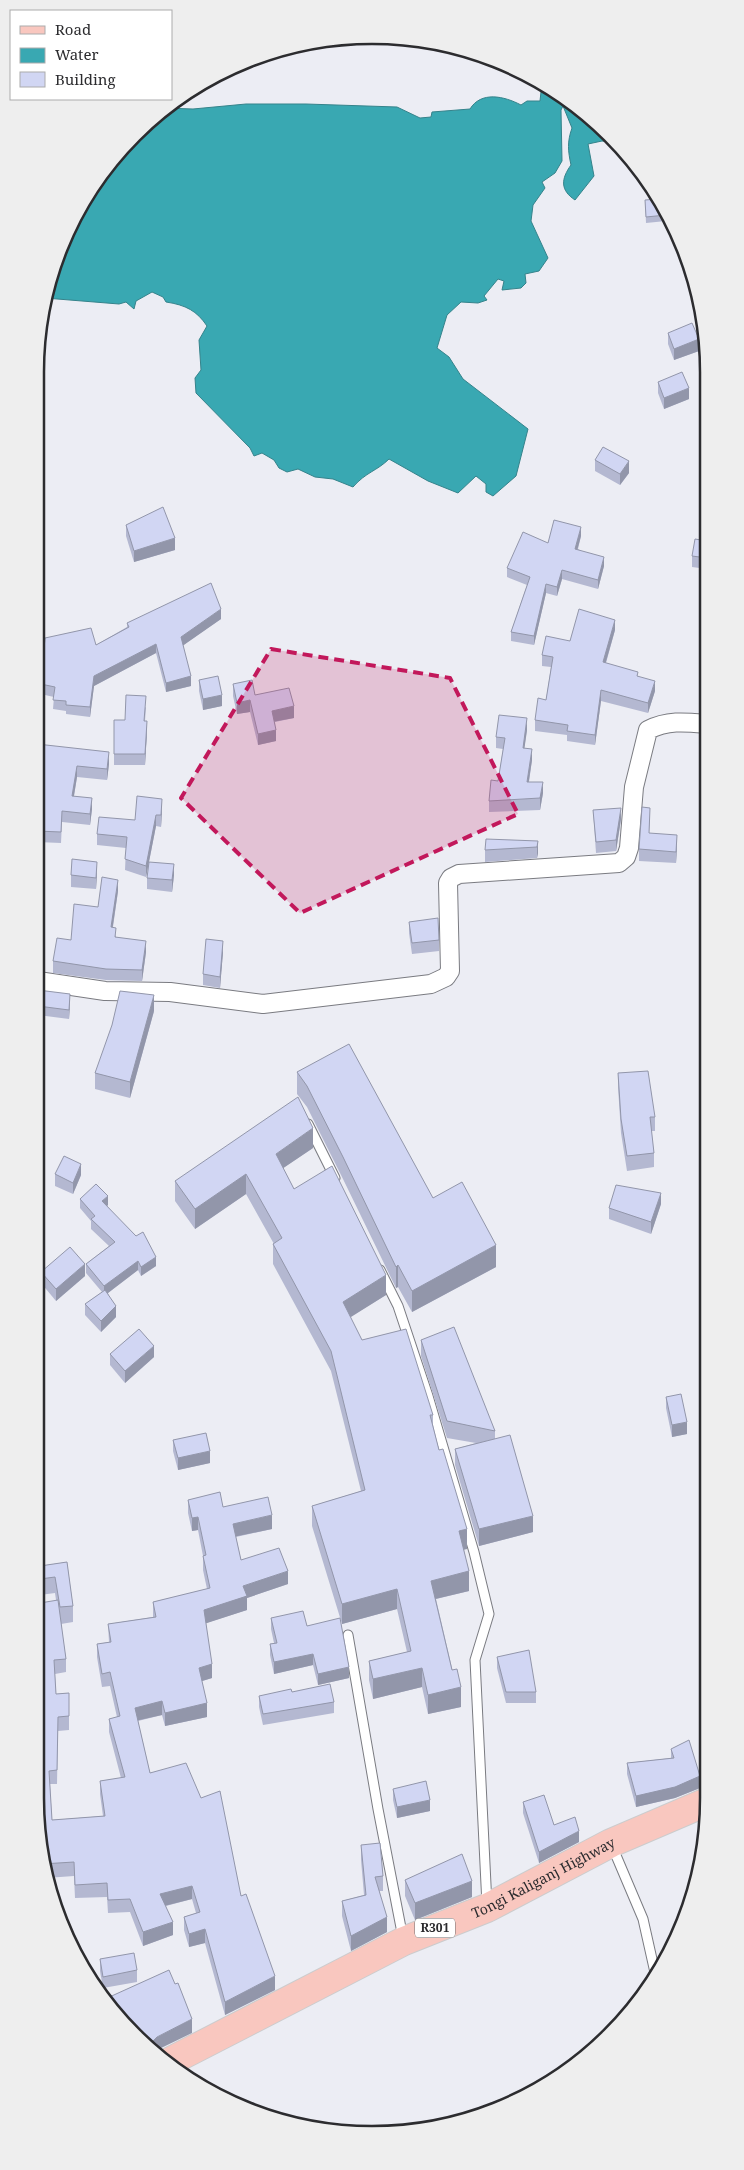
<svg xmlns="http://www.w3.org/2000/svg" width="744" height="2170" viewBox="0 0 744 2170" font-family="'Noto Serif',serif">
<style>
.water{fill:#39a8b2;stroke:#35838b}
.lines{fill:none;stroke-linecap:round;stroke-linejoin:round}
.service-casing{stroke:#7a7b81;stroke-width:11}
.minor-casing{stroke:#7a7b81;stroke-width:20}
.primary-casing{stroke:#cccccd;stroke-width:30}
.service{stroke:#fff;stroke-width:9}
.minor{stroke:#fff;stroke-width:18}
.primary{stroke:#f9c7bf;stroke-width:28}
.wall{fill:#b4b8d1}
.shaded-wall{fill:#9296aa}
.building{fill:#d1d6f3;stroke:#9296aa}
.marked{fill:#c2185b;fill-opacity:0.2;stroke:#c2185b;stroke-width:4;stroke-dasharray:10 6;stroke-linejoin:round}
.labels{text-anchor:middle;stroke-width:4;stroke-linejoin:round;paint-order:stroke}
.shield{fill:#fff;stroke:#6b6b6d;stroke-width:1}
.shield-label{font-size:12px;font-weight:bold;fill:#2c2c2f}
.street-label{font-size:14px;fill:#2c2c2f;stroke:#fff}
.rim{fill:none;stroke:#2c2c2f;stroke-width:2.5}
</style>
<rect width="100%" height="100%" fill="#ecedf4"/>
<!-- water -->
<path class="water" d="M554 91 617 143 602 141 588 144 594 176 575 200C560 190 561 179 571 165 568 151 567 142 572 128L563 106 561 110 562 161 555 173 542 182 545 188 533 205 531 221 548 258 539 271 525 274 526 283 521 288 502 290 504 281 498 279 484 296 487 300 478 303 461 302 447 315 437 348 449 357 463 379 528 429 516 476 493 496 486 492V484L476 476 458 493 428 481 389 459C377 471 366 472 353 487L333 479 315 477 298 469 287 472 279 468 274 460 262 453 254 456 250 448 196 393 195 378 201 370 199 340 207 326C197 311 186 305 166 302L163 297 152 292 136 301 134 309 126 302 119 304 45 298 46 285 70 223 104 167 150 119 164 108 193 109 246 104H306L397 107 420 118 431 117 432 112 470 109C481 91 504 96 521 105L527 101H540L541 92Z"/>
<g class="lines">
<!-- service casing -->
<g class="service-casing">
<g id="service">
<polyline points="308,1124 335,1178"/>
<polyline points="380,1270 398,1306 428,1396 474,1552 489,1614 475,1660 487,1905"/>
<polyline points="348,1635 378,1809 403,1938"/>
<polyline points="612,1846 643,1919 656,1977"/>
</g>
</g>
<!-- minor casing -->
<g class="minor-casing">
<path id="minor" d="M38 981 105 991 170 992 263 1004 431 984 446 977 450 971 448 883 451 878 459 874 619 863 626 857 629 848 634 787 648 730C668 720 685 722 707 724"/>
</g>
<!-- primary casing -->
<g class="primary-casing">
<g id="primary">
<path id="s1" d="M165 2064 404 1941 487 1908 611 1843 709 1801"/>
</g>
</g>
<!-- service -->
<use href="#service" class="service"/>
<!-- minor -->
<use href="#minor" class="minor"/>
<!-- primary -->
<use href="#primary" class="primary"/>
</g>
<!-- wall -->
<g class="wall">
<polygon points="645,200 665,210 666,221 646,223"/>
<polygon points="668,333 699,351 674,360 668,344"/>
<polygon points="658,382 689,399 664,409 658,393"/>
<polygon points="595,460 629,473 620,485 595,471"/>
<polygon points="126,525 175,550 134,562 126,536"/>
<polygon points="581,536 578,549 604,566 598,589 562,579 557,596 546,593 534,645 511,641 511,632 527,585 507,577 507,568 548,543"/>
<polygon points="707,541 707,569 692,567 692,556"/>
<polygon points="221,619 183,645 191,686 166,692 156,653 94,686 90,717 66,714 66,711 53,709 54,697 36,693 36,656 39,657 96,645 127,627 127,623"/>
<polygon points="615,630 606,663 638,676 655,691 648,713 601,701 595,745 567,741 567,735 535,731 535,720 546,700 551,667 542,666 542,655 570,641"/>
<polygon points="199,680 222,706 203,710 199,691"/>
<polygon points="707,682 707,712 704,711 704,700"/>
<polygon points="233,684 255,695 294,718 275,722 276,741 258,745 250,712 237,714 233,696"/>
<polygon points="146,707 145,721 147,732 145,765 114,765 114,720 125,720"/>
<polygon points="527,730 524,748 532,760 529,782 543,793 540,810 489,812 489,801 498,781 503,749 496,748 496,737"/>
<polygon points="37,744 109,764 107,780 77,777 74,796 92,809 90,825 62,822 61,843 37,842 37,776 38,772 37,772"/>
<polygon points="162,810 161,827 156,826 146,877 125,870 126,848 97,845 97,834"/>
<polygon points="593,810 621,819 616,851 596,853"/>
<polygon points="650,819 649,833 677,846 676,863 639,861 639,849"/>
<polygon points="538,841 538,853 537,858 485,862 485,850"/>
<polygon points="97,873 96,889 71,887 71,875"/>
<polygon points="174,875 172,892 147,889 147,878"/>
<polygon points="118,891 113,927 116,937 146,952 142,981 106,980 53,973 53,961 98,907"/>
<polygon points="409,922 439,940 439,951 412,954 409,933"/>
<polygon points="223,952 220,988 203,985 203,974"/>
<polygon points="38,990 70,1003 69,1019 38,1015"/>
<polygon points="154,1011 130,1098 95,1089 95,1073"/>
<polygon points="297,1072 433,1198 496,1267 412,1312 398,1287 396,1288 343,1179 307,1107 297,1094"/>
<polygon points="618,1073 655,1117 655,1131 651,1131 654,1153 654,1167 627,1171 621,1133 618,1087"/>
<polygon points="313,1148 283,1168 294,1189 386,1295 350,1317 362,1340 433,1415 433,1425 439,1450 467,1549 464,1549 469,1591 436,1599 461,1707 428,1714 422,1687 373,1699 369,1680 369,1661 407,1652 397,1609 342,1624 312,1526 312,1506 361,1491 331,1371 273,1264 273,1244 274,1244 246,1194 195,1229 175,1201 175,1181"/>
<polygon points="55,1174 81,1175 73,1194 55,1186"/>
<polygon points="80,1199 108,1205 107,1206 156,1266 141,1276 138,1270 108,1293 116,1317 101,1332 85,1315 85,1304 102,1292 86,1273 86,1264 109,1246 91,1229 91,1221 80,1208"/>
<polygon points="661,1204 651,1234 609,1219 609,1208"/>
<polygon points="41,1272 85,1276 56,1301 41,1283"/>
<polygon points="421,1340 495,1431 495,1439 533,1532 479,1546 455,1465 455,1449 476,1443 447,1438 421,1356"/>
<polygon points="110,1354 154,1357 125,1383 110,1365"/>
<polygon points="666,1397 687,1434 672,1437 666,1408"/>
<polygon points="173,1440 210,1463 178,1470 173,1451"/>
<polygon points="188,1500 223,1507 272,1529 236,1537 241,1560 288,1584 247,1598 247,1610 206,1623 212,1678 202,1681 207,1717 165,1726 162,1715 138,1721 150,1773 241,1896 275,1990 225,2015 205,1943 189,1947 184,1930 184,1917 196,1913 192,1899 166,1906 173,1935 143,1946 130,1912 108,1913 107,1897 75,1898 74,1876 46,1878 41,1863 56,1600 55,1593 40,1595 40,1566 67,1562 73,1606 73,1622 61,1624 66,1659 66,1672 55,1674 56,1694 69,1693 69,1730 58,1731 57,1784 50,1784 52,1820 103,1816 100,1794 100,1781 121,1778 109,1732 109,1719 117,1717 110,1686 102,1687 97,1657 97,1644 109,1642 108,1624 153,1617 153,1602 207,1589 203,1570 203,1556 198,1530 192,1531 188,1513"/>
<polygon points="271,1618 307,1626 349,1678 318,1685 313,1665 274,1674 270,1655 270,1644 274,1643 271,1629"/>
<polygon points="497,1657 536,1692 536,1703 506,1703 497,1668"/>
<polygon points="259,1696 334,1702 334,1713 263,1725 259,1707"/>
<polygon points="707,1699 709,1699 709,1720 707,1714"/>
<polygon points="671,1749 700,1788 675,1798 636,1807 627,1774 627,1763 671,1758"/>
<polygon points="393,1789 430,1811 397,1818 393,1800"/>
<polygon points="523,1802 554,1825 579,1842 539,1863 523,1813"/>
<polygon points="361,1845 383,1876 383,1891 379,1891 387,1932 351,1951 342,1916 342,1901 364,1895 361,1860"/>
<polygon points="405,1880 472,1897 415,1920 405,1896"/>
<polygon points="100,1959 137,1970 137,1982 103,1988 100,1971"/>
</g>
<!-- shaded-wall -->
<g class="shaded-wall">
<polygon points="699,339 699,351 674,360 674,349"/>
<polygon points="689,388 689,399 664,409 664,398"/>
<polygon points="629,461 629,473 620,485 620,474"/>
<polygon points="581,527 581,536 575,558 575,549"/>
<polygon points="175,538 175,550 134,562 134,551"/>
<polygon points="604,557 604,566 598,589 598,580"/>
<polygon points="562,570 562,579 557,596 557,587"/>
<polygon points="546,584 546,593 534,645 534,636"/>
<polygon points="221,609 221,619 181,647 181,637"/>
<polygon points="615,620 615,630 603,672 603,662"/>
<polygon points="156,644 156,653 94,686 90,717 90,707 94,676"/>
<polygon points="191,676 191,686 166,692 166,683"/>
<polygon points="655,681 655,691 648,713 648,703"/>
<polygon points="601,690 601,701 595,745 595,735"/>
<polygon points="222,695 222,706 203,710 203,699"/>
<polygon points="250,700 250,712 237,714 237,703"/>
<polygon points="294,706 294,718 272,722 272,711"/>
<polygon points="527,718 527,730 523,759 523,748"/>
<polygon points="147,721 147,732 145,765 145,754"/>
<polygon points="276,730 276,741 258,745 258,734"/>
<polygon points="532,749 532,760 527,793 527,782"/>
<polygon points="109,752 109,764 107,780 107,769"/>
<polygon points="77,766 77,777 72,807 72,796"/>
<polygon points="543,782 543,793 540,810 540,798"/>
<polygon points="92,798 92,809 90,825 90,814"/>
<polygon points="162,799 162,810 161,827 161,815"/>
<polygon points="621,808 621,819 616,851 616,840"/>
<polygon points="156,815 156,826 146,877 146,866"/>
<polygon points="677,835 677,846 676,863 676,852"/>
<polygon points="538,841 538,853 537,858 537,847"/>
<polygon points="97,862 97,873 96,889 96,878"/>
<polygon points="174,864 174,875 172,892 172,880"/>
<polygon points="118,880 118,891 111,938 111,927"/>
<polygon points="146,941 146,952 142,981 142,970"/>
<polygon points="223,941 223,952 220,988 220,977"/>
<polygon points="70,994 70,1003 69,1019 69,1010"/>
<polygon points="154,995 154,1011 130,1098 130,1082"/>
<polygon points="313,1128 313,1148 276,1173 276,1154"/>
<polygon points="81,1164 81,1175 73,1194 73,1183"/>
<polygon points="246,1174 246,1194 195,1229 195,1209"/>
<polygon points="661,1193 661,1204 651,1234 651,1222"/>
<polygon points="108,1196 108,1205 102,1211 102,1201"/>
<polygon points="496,1245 496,1267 412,1312 412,1291"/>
<polygon points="156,1257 156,1266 141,1276 141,1267"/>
<polygon points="138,1261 138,1270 104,1296 104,1286"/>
<polygon points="85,1264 85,1276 56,1301 56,1289"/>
<polygon points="398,1265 398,1287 396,1288 396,1267"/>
<polygon points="386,1275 386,1295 343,1322 343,1302"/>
<polygon points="116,1306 116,1317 101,1332 101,1321"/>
<polygon points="154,1346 154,1357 125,1383 125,1371"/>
<polygon points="687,1422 687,1434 672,1437 672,1425"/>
<polygon points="210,1451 210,1463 178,1470 178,1458"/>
<polygon points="272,1515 272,1529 233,1537 233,1524"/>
<polygon points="533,1516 533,1532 479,1546 479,1529"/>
<polygon points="198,1517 198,1530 192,1531 192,1518"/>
<polygon points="467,1529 467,1549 459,1551 459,1531"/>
<polygon points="288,1571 288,1584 247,1598 247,1610 204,1624 204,1610 243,1586"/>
<polygon points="469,1571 469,1591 431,1600 431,1581"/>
<polygon points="397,1589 397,1609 342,1624 342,1604"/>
<polygon points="313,1654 313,1665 274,1674 274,1662"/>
<polygon points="212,1664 212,1678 199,1682 199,1668"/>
<polygon points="349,1667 349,1678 318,1685 318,1674"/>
<polygon points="422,1668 422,1687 373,1699 373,1679"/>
<polygon points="461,1687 461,1707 428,1714 428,1695"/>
<polygon points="162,1701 162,1715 135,1721 135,1708"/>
<polygon points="207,1703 207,1717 165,1726 165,1713"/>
<polygon points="700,1776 700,1788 675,1798 636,1807 636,1796"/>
<polygon points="430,1800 430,1811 397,1818 397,1807"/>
<polygon points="579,1831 579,1842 539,1863 539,1852"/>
<polygon points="472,1881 472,1897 415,1920 415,1903"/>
<polygon points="192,1886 192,1899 160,1907 160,1894"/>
<polygon points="387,1917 387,1932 351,1951 351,1936"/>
<polygon points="173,1922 173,1935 143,1946 143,1932"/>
<polygon points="205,1929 205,1943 189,1947 189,1934"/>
<polygon points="275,1976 275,1990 225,2015 225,2002"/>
<polygon points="192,2019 192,2033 157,2050 154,2054 150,2049 152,2042 157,2037"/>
</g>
<!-- building -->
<g class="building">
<polygon points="658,199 665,210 666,215 646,217 645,200"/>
<polygon points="692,323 699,339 674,349 668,333"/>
<polygon points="682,372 689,388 664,398 658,382"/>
<polygon points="603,447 629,461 620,474 595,460"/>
<polygon points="163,507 175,538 134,551 126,525"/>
<polygon points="554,520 581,527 575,549 604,557 598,580 562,570 557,587 546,584 534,636 511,632 530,577 507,568 523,532 548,543"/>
<polygon points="695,539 707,541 707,558 692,556"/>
<polygon points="211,583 221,609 181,637 191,676 166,683 156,644 94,676 90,707 66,705 66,701 53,700 55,687 36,683 36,656 39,657 39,649 44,649 45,638 91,628 96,645 129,627 127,623"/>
<polygon points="579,609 615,620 603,662 638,672 637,676 655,681 648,703 601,690 595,735 567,731 568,725 535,720 538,698 546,700 553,657 542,655 546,636 570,641"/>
<polygon points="218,676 222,695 203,699 199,680"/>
<polygon points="252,680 255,695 289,688 294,706 272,711 276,730 258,734 250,700 237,703 233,684"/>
<polygon points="707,682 707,700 704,700 705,688"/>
<polygon points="126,695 146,696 144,721 147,721 145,754 114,754 114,720 125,720"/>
<polygon points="499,715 527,718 523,748 532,749 527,782 543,782 540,798 489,801 491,780 498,781 505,738 496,737"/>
<polygon points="37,744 109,752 107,769 77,766 72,796 92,798 90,814 62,811 61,832 37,831 37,776 42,761 37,761"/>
<polygon points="137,796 162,799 161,815 156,815 146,866 125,859 127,837 97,834 99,817 135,820"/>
<polygon points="642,807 650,808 649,833 677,835 676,852 639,849"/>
<polygon points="621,808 616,840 596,842 593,810"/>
<polygon points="486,839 538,841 537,847 485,850"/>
<polygon points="72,859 97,862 96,878 71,875"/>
<polygon points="149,862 174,864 172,880 147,878"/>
<polygon points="102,877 118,880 111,927 116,928 115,937 146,941 142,970 106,969 53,961 57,938 71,940 74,904 98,907"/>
<polygon points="438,918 439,940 412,943 409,922"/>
<polygon points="206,939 223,941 220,977 203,974"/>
<polygon points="38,990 70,994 69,1010 38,1006"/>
<polygon points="120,991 154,995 130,1082 95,1073 112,1025"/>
<polygon points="349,1044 433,1198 462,1182 496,1245 412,1291 398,1265 396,1267 343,1157 307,1086 297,1072"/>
<polygon points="648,1071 655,1117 650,1117 654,1153 627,1156 621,1119 618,1073"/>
<polygon points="298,1097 313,1128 276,1154 294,1189 332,1166 386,1275 343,1302 362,1340 406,1329 433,1415 430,1415 439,1450 443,1449 467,1529 459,1531 469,1571 431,1581 452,1670 457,1669 461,1687 428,1695 422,1668 373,1679 369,1661 411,1651 397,1589 342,1604 312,1506 365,1490 331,1351 273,1244 282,1238 246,1174 195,1209 175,1181"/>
<polygon points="64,1156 81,1164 73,1183 55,1174"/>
<polygon points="96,1184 108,1196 102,1201 136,1236 143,1232 156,1257 141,1267 138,1261 104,1286 86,1264 115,1242 91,1219 95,1216 80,1199"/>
<polygon points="616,1185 661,1193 651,1222 609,1208"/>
<polygon points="70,1247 85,1264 56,1289 41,1272"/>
<polygon points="105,1290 116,1306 101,1321 85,1304"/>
<polygon points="454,1327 495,1431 447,1421 421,1340"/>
<polygon points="139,1329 154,1346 125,1371 110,1354"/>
<polygon points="681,1394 687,1422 672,1425 666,1397"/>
<polygon points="206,1433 210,1451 178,1458 173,1440"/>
<polygon points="510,1435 533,1516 479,1529 455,1449"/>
<polygon points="220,1492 223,1507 268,1497 272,1515 233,1524 241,1560 279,1548 288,1571 243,1586 247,1596 204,1610 212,1664 199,1668 207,1703 165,1713 162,1701 135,1708 150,1773 186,1763 201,1798 220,1791 241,1896 246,1894 275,1976 225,2002 205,1929 189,1934 184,1917 200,1912 192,1886 160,1894 173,1922 143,1932 130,1899 108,1900 107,1883 75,1885 74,1862 42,1864 41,1863 40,1603 58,1600 66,1659 54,1660 56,1694 69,1693 69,1716 58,1717 57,1770 49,1771 52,1820 105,1816 100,1781 125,1777 109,1719 120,1716 110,1672 102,1674 97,1644 111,1642 108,1624 156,1617 153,1602 210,1588 203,1556 206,1555 198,1517 192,1518 188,1500"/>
<polygon points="67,1562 73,1606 60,1607 55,1577 40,1579 40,1566"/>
<polygon points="303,1611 307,1626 340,1618 349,1667 318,1674 313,1654 274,1662 270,1644 277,1643 271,1618"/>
<polygon points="529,1650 536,1692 506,1692 497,1657"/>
<polygon points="330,1684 334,1702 263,1714 259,1696 291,1689 292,1692"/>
<polygon points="689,1740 700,1776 675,1787 636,1796 627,1763 674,1758 671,1749"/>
<polygon points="426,1781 430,1800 397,1807 393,1789"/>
<polygon points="544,1795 554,1825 575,1817 579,1831 539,1852 523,1802"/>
<polygon points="380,1843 383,1876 375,1877 387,1917 351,1936 342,1901 366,1895 361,1845"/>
<polygon points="462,1854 472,1881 415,1903 405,1880"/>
<polygon points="134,1953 137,1970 103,1977 100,1959"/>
<polygon points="169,1970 175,1984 178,1983 192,2019 157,2037 152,2042 150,2049 119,2020 105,1999"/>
</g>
<!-- marked area -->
<path class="marked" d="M271 649 450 678 518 814 300 913 181 798Z"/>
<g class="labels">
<!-- shield labels -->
<rect class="shield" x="415" y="1918.5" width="40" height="19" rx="4"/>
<g class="shield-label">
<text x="435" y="1932">R301</text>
</g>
<!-- street labels -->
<g class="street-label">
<text dy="5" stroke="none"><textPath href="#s1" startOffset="422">Tongi Kaliganj Highway</textPath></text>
</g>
</g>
<!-- crop -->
<path d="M0 0H744V2170H0ZM372 44H372A328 328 0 0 1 700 372V1798A328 328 0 0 1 372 2126H372A328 328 0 0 1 44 1798V372A328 328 0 0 1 372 44Z" fill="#eee" fill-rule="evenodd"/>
<path class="rim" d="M372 44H372A328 328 0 0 1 700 372V1798A328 328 0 0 1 372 2126H372A328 328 0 0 1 44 1798V372A328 328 0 0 1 372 44Z"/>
<!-- legend -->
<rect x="10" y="10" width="162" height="90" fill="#ffffff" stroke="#ababac"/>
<rect x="20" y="26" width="25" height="8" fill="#f9c7bf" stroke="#ababac"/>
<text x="55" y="35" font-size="15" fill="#2c2c2f">Road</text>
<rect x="20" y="48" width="25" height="15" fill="#39a8b2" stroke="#ababac"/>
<text x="55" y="60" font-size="15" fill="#2c2c2f">Water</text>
<rect x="20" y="72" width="25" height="15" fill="#d1d6f3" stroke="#ababac"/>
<text x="55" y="85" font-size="15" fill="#2c2c2f">Building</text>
</svg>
